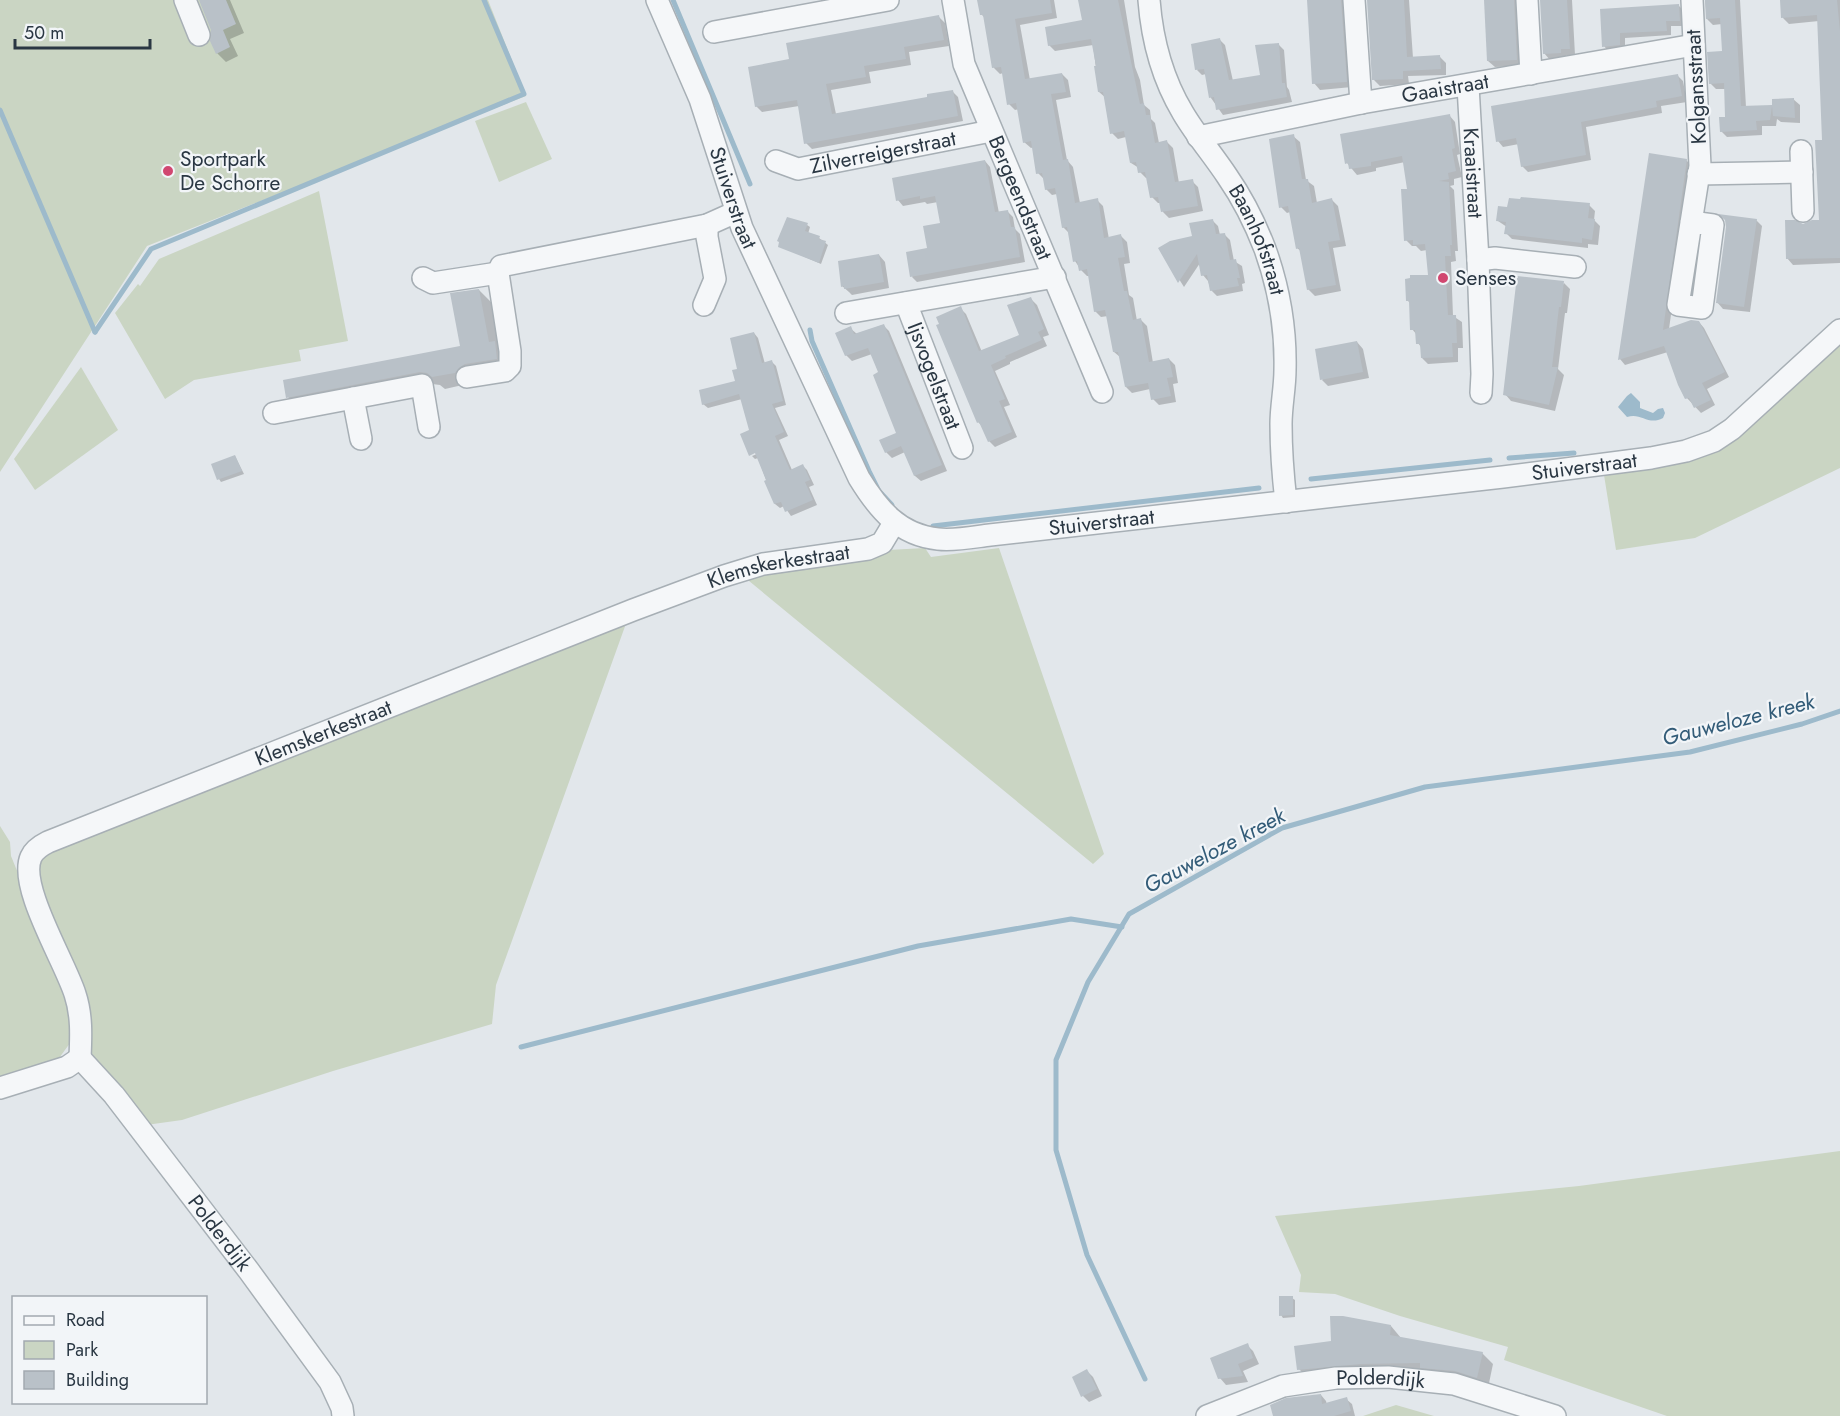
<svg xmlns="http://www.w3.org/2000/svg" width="1840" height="1416" viewBox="0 0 1840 1416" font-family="Jost,sans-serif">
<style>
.green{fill:#cad5c3}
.water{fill:#9dbacb}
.shadow{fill:#0003}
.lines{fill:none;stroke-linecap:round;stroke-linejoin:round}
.stream{stroke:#9dbacb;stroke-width:5}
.building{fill:#b9c1c8}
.minor-casing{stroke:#a7afb5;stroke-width:24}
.minor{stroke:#f5f7f9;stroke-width:21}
.poi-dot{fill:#d14770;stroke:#f2f5f8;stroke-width:2}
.labels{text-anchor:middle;stroke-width:4.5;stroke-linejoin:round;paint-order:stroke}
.street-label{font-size:21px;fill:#2a3743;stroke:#f2f5f8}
.poi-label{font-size:21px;fill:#2a3743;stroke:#f2f5f8;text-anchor:start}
.water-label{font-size:22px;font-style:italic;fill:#335c78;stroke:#f2f5f8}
</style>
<rect width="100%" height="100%" fill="#e2e7eb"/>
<!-- green -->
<g class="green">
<polygon points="0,0 488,0 526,96 147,246 0,472"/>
<polygon points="526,102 552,159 499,182 475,121"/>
<polygon points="319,191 348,341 299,350 301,361 194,380 165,399 115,313 138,284 140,286 159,259"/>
<polygon points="1840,343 1840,468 1695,538 1616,550 1604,475 1693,460 1716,452 1734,439"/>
<polygon points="81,367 118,430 35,490 14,459"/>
<polygon points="925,548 931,557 999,548 1104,854 1093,864 743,576 888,550"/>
<polygon points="628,618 496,985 492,1024 333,1071 182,1120 146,1125 94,1059 88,1041 35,880 40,862 53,847"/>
<polygon points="0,826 10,842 11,856 77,1018 73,1039 54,1065 0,1080"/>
<polygon points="1840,1151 1840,1416 1667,1416 1504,1360 1508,1347 1400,1316 1335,1294 1299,1292 1301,1275 1275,1216 1579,1186"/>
<polygon points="1396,1405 1434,1416 1363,1416"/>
</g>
<!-- water -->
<path class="water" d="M1631 393 1640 402V408L1653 413 1658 409 1663 408 1665 413 1663 418C1648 426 1641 412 1627 417L1618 407 1627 396Z"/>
<!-- shadow -->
<g class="shadow">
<polygon points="200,0 230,0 244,33 230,39 238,56 226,62 217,53 212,30"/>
<polygon points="987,0 1054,0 1057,18 1020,25 1030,80 1062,74 1068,80 1071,97 1056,100 1067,160 1073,167 1080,203 1097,200 1103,206 1109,239 1121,236 1127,242 1130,263 1124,264 1129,295 1133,298 1137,321 1141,320 1147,326 1153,363 1169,359 1175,365 1178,383 1173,384 1176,402 1159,405 1153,399 1150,389 1132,393 1126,387 1120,357 1114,352 1108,316 1101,317 1095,311 1089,276 1087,276 1081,270 1075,261 1069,233 1063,227 1057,194 1052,195 1046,189 1045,180 1038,173 1034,147 1031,148 1024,142 1019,109 1015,110 1009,104 1003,73 1000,74 994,68 985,18 982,15"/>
<polygon points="1080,0 1124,0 1135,67 1140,80 1144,105 1150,110 1151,119 1155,123 1159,143 1167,142 1173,148 1179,183 1192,181 1198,187 1203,211 1169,218 1163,212 1161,203 1158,203 1152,197 1148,178 1146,178 1140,172 1139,168 1131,163 1126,137 1118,139 1112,133 1106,98 1099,92 1093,45 1055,51 1049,45 1084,21"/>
<polygon points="1309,0 1350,0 1352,87 1320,90 1314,83"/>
<polygon points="1368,0 1409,0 1413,58 1440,57 1446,63 1446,75 1408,76 1409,84 1380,86 1374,80"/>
<polygon points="1485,0 1523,0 1523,66 1495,67 1488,61"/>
<polygon points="1541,0 1572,0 1575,55 1566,55 1567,59 1550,60 1544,53"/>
<polygon points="1705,0 1740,0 1746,107 1774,106 1793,99 1800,105 1800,123 1781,122 1777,119 1776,126 1762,126 1762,135 1727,137 1721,131 1726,118 1725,89 1716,89 1710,83 1724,53 1722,24 1713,25 1707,19"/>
<polygon points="1781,0 1840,0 1840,263 1793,265 1787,258 1803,225 1821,221 1823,141 1819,21 1789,24 1783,18"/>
<polygon points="1679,6 1684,11 1685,26 1671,26 1671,35 1625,38 1625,50 1609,52 1604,46 1602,10"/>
<polygon points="939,17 945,23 949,46 909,52 911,65 869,72 871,83 831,90 836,114 929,98 952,91 958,97 963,121 812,149 806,143 799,106 762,112 756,106 791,60"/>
<polygon points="1220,40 1225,45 1233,81 1262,76 1279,45 1284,50 1287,87 1289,90 1292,102 1223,115 1211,98 1206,74 1202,75 1197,70"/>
<polygon points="1677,75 1683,81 1687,102 1661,106 1662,113 1586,127 1591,160 1528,172 1522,166 1519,144 1503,147 1498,141"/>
<polygon points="1449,115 1455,122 1460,154 1457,155 1462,177 1454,179 1454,185 1450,186 1454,190 1458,251 1455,251 1456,261 1451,262 1453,316 1462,322 1463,348 1458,348 1458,362 1428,364 1422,358 1421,347 1418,343 1417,335 1412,329 1411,304 1407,300 1429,276 1427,250 1421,251 1416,246 1412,246 1406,240 1409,190 1405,162 1376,168 1376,171 1357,175 1347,163"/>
<polygon points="1293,136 1300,142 1306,180 1314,186 1317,203 1332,200 1338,206 1346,246 1333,248 1341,291 1315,296 1308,289 1302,252 1297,248 1290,212 1287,213 1281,207"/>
<polygon points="1686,160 1692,166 1669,329 1699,322 1704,328 1729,377 1707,389 1715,405 1701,413 1687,398 1668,352 1625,365 1620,359"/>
<polygon points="985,161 990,167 999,213 1008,212 1013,217 1015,229 1020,234 1025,262 917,282 912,277 929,249 942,224 938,202 927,204 925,202 903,206 898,200"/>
<polygon points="1589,205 1595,211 1594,220 1600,226 1598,245 1588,244 1588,248 1512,239 1506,233 1507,227 1498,221"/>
<polygon points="1756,220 1762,226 1750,312 1723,309 1717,302"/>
<polygon points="1213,221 1218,226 1220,235 1224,234 1230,240 1234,261 1242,266 1245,283 1242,284 1243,291 1217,296 1211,290 1208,281 1203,275 1200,263 1184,287 1160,249 1193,237"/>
<polygon points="807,225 810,227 808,234 819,238 828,245 821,264 780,246"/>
<polygon points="879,255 885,262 889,288 852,295 849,292 842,286"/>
<polygon points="1564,283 1570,289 1567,313 1565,313 1558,369 1564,375 1555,411 1511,401 1505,394"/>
<polygon points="479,290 491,302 499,346 508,371 467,384 445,389 440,385 432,384 299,409 288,397 461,347"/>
<polygon points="1031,299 1037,305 1049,335 1043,337 1047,346 1010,362 1010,364 995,371 1010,405 1004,407 1017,437 995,447 989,441 983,427 978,422 960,308 966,314 982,352 1021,336"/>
<polygon points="883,325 889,331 947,471 921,481 915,476 905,452 892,458 886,452 898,434 880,373 872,354 852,361 846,355 850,328 857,334"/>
<polygon points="754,333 758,338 765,364 772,362 776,366 786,405 775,408 788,436 779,440 792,470 803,466 807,470 814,485 809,487 817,505 791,516 784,506 780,508 775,504 758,458 755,459 752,456 762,452 751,431 742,399 708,408 703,404 737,382 739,370"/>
<polygon points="1357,342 1363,349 1369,378 1328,386 1322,380"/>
<polygon points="235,456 244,474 221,482 219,479"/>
<polygon points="1292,1298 1295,1300 1295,1317 1283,1318 1281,1315"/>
<polygon points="1391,1326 1401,1338 1482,1353 1493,1364 1488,1388 1309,1379 1299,1369 1333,1343"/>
<polygon points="1247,1345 1253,1351 1259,1364 1243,1371 1248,1382 1226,1385 1220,1378"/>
<polygon points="1087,1371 1093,1377 1102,1396 1089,1402 1083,1396"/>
<polygon points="1321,1395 1326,1401 1327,1405 1346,1399 1352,1404 1355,1416 1274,1416"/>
</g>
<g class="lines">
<!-- stream -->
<g class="stream">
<polyline points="673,0 750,184"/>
<polyline points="0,110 95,332"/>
<polyline points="810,330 812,341 869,471 879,491 892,505"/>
<polyline points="95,332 151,249 524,94 484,0"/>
<polyline points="1509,458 1574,453"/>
<polyline points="1311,479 1490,460"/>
<polyline points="933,526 1259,488"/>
<polyline points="521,1047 918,946 1071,919 1122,927"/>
<polyline points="1145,1379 1087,1255 1056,1150 1056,1060 1088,982 1129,914 1282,828 1425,787 1690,752 1802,724 1840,711"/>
</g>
</g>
<!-- building -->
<g class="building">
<polygon points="199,0 226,0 236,24 223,30 230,47 216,54 210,41 211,30"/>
<polygon points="977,0 1050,0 1052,13 1015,19 1025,79 1062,73 1066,92 1051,94 1063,160 1068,159 1075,203 1098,198 1104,238 1121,234 1125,257 1118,258 1124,291 1127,291 1133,320 1141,318 1149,362 1169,358 1173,377 1167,378 1171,396 1151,400 1148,383 1125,387 1118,352 1113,352 1105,310 1094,312 1087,269 1079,271 1077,261 1073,262 1067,227 1062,228 1055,188 1045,190 1042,173 1036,174 1031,141 1023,143 1016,103 1007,105 1001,67 992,68 983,15 980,15"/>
<polygon points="1078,0 1118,0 1140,104 1144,103 1146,115 1150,115 1155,143 1167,140 1175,182 1193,179 1198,206 1161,212 1158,197 1150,198 1145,172 1138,173 1136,162 1130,163 1124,131 1110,134 1103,92 1098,92 1094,66 1096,66 1091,39 1048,46 1045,27 1082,20"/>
<polygon points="1307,0 1341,0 1347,82 1312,84"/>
<polygon points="1367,0 1404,0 1407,57 1440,55 1441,69 1403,71 1403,79 1372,80"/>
<polygon points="1484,0 1514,0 1517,60 1487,61"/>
<polygon points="1540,0 1567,0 1570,49 1561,49 1561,53 1543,54"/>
<polygon points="1705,0 1735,0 1741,106 1772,105 1772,99 1794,98 1795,118 1773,116 1772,106 1770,120 1756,121 1757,130 1720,132 1719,117 1725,117 1724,83 1709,84 1707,52 1722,51 1720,18 1706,19"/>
<polygon points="1780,0 1837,0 1840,31 1840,258 1786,259 1785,220 1795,220 1803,224 1812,220 1819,220 1815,140 1822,140 1817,15 1781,18"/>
<polygon points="1679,4 1680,21 1666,21 1667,31 1620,33 1620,45 1602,47 1600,9"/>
<polygon points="939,15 944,40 904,47 906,59 864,66 866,77 826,84 832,114 927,97 927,94 953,90 958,116 804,144 797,100 755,107 748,67 789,59 786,43"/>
<polygon points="1220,38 1229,80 1260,75 1255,45 1279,43 1282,83 1285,83 1287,97 1216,110 1214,97 1209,98 1204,69 1195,70 1191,44"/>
<polygon points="1678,74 1682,96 1656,101 1657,107 1581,122 1586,155 1521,167 1516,138 1496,142 1491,106"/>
<polygon points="1450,114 1455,148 1452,149 1456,171 1448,173 1449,179 1439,181 1449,182 1452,245 1450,245 1451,256 1445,256 1447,297 1448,315 1456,315 1457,343 1452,343 1453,357 1421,358 1420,344 1416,344 1415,330 1410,330 1409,301 1406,301 1405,279 1410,278 1410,275 1428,275 1425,244 1413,245 1413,240 1404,241 1401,189 1407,189 1402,156 1371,162 1371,166 1349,169 1348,163 1345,164 1340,134"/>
<polygon points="1294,134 1302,179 1308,179 1312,203 1332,198 1340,240 1328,242 1336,285 1307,290 1299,248 1296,249 1288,206 1279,208 1269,139"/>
<polygon points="1649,153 1687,159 1663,330 1691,320 1699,321 1725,372 1702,383 1711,400 1694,408 1689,398 1685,399 1678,385 1664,346 1618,360"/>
<polygon points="985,160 995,212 1008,210 1011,227 1015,227 1020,257 910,277 906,252 927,248 923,226 940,223 935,196 920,199 920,196 896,201 892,178"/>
<polygon points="1521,197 1590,203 1588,218 1595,219 1592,240 1582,238 1582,243 1504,234 1506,222 1496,221 1498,206 1507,207 1509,198 1520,199"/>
<polygon points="1718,214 1757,219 1744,307 1716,303 1726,227 1725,220"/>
<polygon points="787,217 808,223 805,231 820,236 819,239 826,241 819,263 778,247 779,242 777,241"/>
<polygon points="1213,219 1216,234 1225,233 1230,260 1236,259 1240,278 1237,278 1239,286 1210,291 1207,275 1201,276 1197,254 1178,283 1158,248 1170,241 1192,236 1189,223"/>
<polygon points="879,254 884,282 844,289 844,286 841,287 838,261"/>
<polygon points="1517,276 1564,281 1561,307 1559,307 1552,367 1558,367 1549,405 1503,395"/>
<polygon points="479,289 489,342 495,341 497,359 465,364 459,368 455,373 432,377 427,373 420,372 286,398 283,380 460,346 450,293"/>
<polygon points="1031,297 1044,329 1038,332 1042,340 1005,356 1006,358 991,365 1005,399 999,401 1012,432 988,442 979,422 977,423 936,325 939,324 936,317 961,306 979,351 1019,335 1007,305"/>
<polygon points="884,324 942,465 914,476 901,446 885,453 879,440 896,433 873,375 878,372 868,348 845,356 835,333 851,326 854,334"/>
<polygon points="754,332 762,363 772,360 783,401 772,404 784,432 775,436 790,470 803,464 810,480 805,482 813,500 785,512 781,502 774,504 764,481 766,480 755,453 749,456 740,434 749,430 739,394 702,405 699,390 735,381 732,370 737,369 730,338"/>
<polygon points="1357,341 1363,372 1320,380 1315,349"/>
<polygon points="235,455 242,471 217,480 211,464"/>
<polygon points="1279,1296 1293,1296 1293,1315 1279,1316"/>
<polygon points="1330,1316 1343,1316 1391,1325 1390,1335 1483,1352 1477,1378 1455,1371 1420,1368 1420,1363 1361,1364 1297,1370 1294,1346 1331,1341"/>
<polygon points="1248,1343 1253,1358 1238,1364 1243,1376 1218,1379 1210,1358"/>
<polygon points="1087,1369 1097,1389 1081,1397 1072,1377"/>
<polygon points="1321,1394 1322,1404 1347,1397 1351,1411 1334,1416 1273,1416 1270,1405 1286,1398"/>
</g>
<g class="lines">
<!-- minor casing -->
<g class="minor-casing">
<g id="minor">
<polyline points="185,0 199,35"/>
<path id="s1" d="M657 0 700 99 742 228 859 478C878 509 899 535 938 539 955 541 974 537 990 535L1503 477 1651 458 1686 451 1714 441 1732 429 1840 330"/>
<path id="s2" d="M953 0 964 64 1102 392"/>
<path id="s3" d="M1149 0C1152 39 1162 78 1183 113 1196 135 1213 155 1227 176 1243 199 1255 223 1265 249 1279 288 1286 329 1285 370 1285 388 1281 406 1281 424 1281 450 1283 476 1286 502"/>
<polyline points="1354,0 1361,103"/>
<polyline points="1527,0 1531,74"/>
<polyline points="714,32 888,0"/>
<path id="s4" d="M1468 86 1478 260 1482 374 1481 393"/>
<path id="s5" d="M1198 137 1361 103 1694 45"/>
<polyline points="1801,151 1803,211"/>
<path id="s6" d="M776 161 798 169 991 131"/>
<polyline points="1698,174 1802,172"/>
<polyline points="1691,222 1713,225 1702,308 1678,305 1700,166 1692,0"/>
<polyline points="1478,260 1495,258 1575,267"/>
<polyline points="423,278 433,283 498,273"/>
<path id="s7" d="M906 303 962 448"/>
<polyline points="704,305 715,279 707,237 707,225"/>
<polyline points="846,313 1055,277"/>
<polyline points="467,377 505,371 510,366 510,351 498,273 501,266 707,225 736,212"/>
<polyline points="353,398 361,439"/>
<polyline points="274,413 422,385 429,427"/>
<path id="s8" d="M80 1058C81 1036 82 1015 75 994 65 962 18 886 31 857 34 850 42 845 48 842L633 610 724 576 763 564 868 549 882 543 894 523"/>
<path id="s9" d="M80 1058 114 1095 249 1271 330 1382 342 1408 343 1416"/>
<polyline points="0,1088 67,1067 80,1058"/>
<path id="s10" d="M1207 1416 1283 1386 1336 1378 1388 1377 1454 1384 1555 1416"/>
</g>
</g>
<!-- minor -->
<use href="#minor" class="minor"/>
</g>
<!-- markers -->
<g class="poi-dot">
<circle cx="168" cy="171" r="6"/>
<circle cx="1443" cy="278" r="6"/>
</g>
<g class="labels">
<!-- street labels -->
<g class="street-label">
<text transform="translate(1696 87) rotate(-93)" y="7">Kolgansstraat</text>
<text dy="7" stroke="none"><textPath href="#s5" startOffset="252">Gaaistraat</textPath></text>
<text dy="7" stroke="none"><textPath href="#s6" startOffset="110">Zilverreigerstraat</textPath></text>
<text dy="7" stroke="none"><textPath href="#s4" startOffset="87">Kraaistraat</textPath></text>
<text dy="7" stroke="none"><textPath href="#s1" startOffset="212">Stuiverstraat</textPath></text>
<text dy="7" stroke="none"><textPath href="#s2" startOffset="210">Bergeendstraat</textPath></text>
<text dy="7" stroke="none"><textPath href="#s3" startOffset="267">Baanhofstraat</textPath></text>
<text dy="7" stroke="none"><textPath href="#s7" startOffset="78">Ijsvogelstraat</textPath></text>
<text dy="7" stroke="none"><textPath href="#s1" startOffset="1274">Stuiverstraat</textPath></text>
<text dy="7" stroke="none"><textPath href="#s1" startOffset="788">Stuiverstraat</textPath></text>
<text dy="7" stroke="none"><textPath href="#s8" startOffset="1016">Klemskerkestraat</textPath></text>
<text dy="7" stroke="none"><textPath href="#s8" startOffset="530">Klemskerkestraat</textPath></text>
<text dy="7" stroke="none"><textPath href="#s9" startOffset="224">Polderdijk</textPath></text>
<text dy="7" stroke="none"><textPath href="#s10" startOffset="180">Polderdijk</textPath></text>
</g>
<!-- poi labels -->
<g class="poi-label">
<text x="180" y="166">Sportpark<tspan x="180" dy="24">De Schorre</tspan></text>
<text x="1455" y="285">Senses</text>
</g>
<!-- water labels -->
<g class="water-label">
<text transform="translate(1738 719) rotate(-14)" y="8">Gauweloze kreek</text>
<text transform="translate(1214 850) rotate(-28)" y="8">Gauweloze kreek</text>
</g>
</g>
<!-- legend -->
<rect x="12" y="1296" width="195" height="108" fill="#f2f5f8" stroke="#a2a9b0" stroke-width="1.5"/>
<rect x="24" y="1316" width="30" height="9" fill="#f5f7f9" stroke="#a2a9b0" stroke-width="1.5"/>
<text x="66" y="1326" font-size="18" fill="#2a3743">Road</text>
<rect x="24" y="1341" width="30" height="18" fill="#cad5c3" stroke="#a2a9b0" stroke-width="1.5"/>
<text x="66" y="1356" font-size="18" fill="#2a3743">Park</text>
<rect x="24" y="1371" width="30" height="18" fill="#b9c1c8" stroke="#a2a9b0" stroke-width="1.5"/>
<text x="66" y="1386" font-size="18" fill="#2a3743">Building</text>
<!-- scale -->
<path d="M15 39v9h135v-9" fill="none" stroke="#2a3743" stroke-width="3"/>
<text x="24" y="39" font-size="18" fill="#2a3743" stroke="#f2f5f8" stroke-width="4.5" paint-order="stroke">50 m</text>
</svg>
